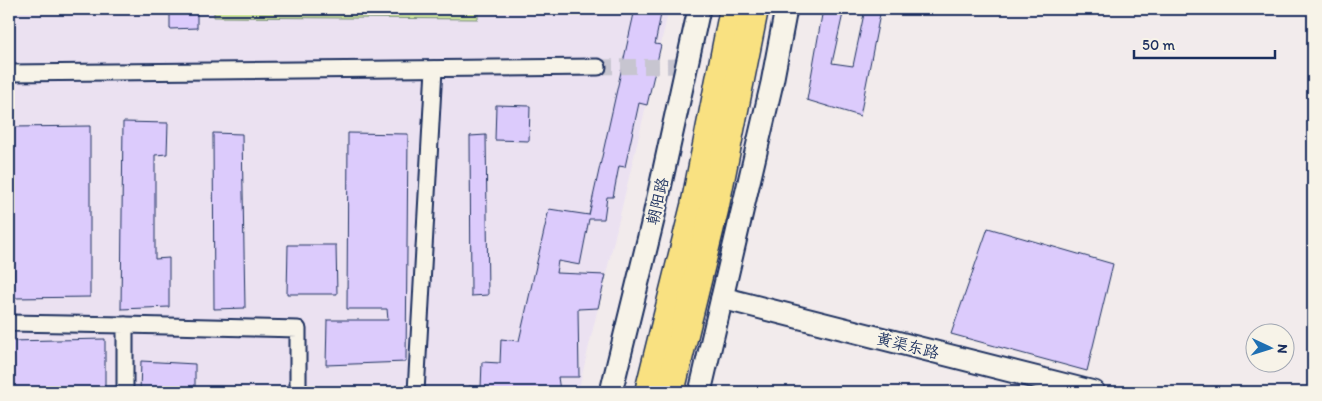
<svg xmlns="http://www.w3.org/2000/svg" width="1322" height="401" viewBox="0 0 1322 401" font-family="Itim,'LXGW WenKai TC',sans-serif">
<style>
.built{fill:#ebe1f1}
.green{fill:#d0e79c;stroke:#768b7d}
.building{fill:#dccbfc;stroke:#1b2f5e}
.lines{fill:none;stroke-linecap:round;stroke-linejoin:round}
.street-tunnel{stroke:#c7c5d0;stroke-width:15;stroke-dasharray:15 8;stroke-linecap:butt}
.street-casing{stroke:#1b2f5e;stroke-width:19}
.secondary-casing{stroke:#1b2f5e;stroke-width:25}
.highway-casing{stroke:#1b2f5e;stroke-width:31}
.street{stroke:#f7f3e8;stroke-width:15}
.secondary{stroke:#f7f3e8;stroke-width:21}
.highway{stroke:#f9e181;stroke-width:28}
.labels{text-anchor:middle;stroke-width:4;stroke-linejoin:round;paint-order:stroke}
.street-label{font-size:16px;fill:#1b2f5e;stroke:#f7f3e8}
</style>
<rect width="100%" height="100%" fill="#f2ebec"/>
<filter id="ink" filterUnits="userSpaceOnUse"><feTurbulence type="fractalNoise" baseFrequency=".02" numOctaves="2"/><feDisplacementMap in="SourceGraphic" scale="10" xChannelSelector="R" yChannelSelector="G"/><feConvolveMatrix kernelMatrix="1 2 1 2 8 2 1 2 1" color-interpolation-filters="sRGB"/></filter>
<g filter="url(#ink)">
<!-- built -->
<polygon class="built" points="9,9 669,9 578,392 9,392"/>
<!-- green -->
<polygon class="green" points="214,9 478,9 478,19 214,17"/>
<!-- building -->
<g class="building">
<polygon points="170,9 197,9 197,28 170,29"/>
<polygon points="635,9 662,9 655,44 661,45 647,105 639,103 625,167 619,166 613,197 607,197 604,219 589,219 580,265 558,261 556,273 606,275 598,308 578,309 579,377 558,377 560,391 468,392 469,386 481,388 482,362 500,363 501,339 519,341 549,209 589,215"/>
<polygon points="823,9 844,9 832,63 853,66 865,9 881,9 860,116 807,100"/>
<polygon points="496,105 530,106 529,141 495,140"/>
<polygon points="123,122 168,123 167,154 155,155 155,259 169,258 169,307 121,309"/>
<polygon points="90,126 90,297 14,298 13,127"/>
<polygon points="213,133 242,134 245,308 214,309"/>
<polygon points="348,133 408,134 406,362 326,365 327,320 388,320 387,309 347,309"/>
<polygon points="486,135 488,295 471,296 470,136"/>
<polygon points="988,228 1113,264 1087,371 951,334"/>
<polygon points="288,245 336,245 337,294 287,294"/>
<polygon points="105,339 105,392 9,392 9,341"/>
<polygon points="141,361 195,364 195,392 140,392"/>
</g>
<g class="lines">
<!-- street-tunnel -->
<polyline class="street-tunnel" points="598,67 688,66"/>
<!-- street casing -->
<g class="street-casing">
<g id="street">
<polyline points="9,73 598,67"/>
<polyline points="9,323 125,325 125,392"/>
<polyline points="125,325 298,329 298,392"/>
<polyline points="416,392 434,69"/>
</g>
</g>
<!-- secondary casing -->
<g class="secondary-casing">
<g id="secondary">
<polyline points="722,298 1094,392"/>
<polyline points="611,392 653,220 699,9"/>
<polyline points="700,392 772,83 786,9"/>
</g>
</g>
<!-- highway casing -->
<g class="highway-casing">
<g id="highway">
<polyline points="649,392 695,206 734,9"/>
<polyline points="670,392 714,210 754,9"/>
</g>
</g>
<!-- street -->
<use href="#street" class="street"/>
<!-- secondary -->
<use href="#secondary" class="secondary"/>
<!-- highway -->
<use href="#highway" class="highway"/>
</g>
</g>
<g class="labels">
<!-- street labels -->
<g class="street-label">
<text transform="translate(657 201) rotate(-77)" y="6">朝阳路</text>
<text transform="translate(908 345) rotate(14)" y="6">黄渠东路</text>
</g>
</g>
<!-- margin -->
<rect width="1322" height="401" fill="none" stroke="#f7f3e8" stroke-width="30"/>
<rect x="15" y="15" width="1292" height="371" fill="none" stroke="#1b2f5e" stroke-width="2" filter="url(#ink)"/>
<!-- north arrow -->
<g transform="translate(1270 348) rotate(94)"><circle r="24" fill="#f7f3e8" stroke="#9fa5b1"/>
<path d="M0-4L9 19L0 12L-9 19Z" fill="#1f6fb2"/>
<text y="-8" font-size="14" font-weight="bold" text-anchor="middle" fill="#1b2f5e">N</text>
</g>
<!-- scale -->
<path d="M1134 50v8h141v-8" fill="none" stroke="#1b2f5e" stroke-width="2.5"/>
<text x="1142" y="50" font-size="15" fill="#1b2f5e" stroke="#f7f3e8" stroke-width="4" paint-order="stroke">50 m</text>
</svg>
